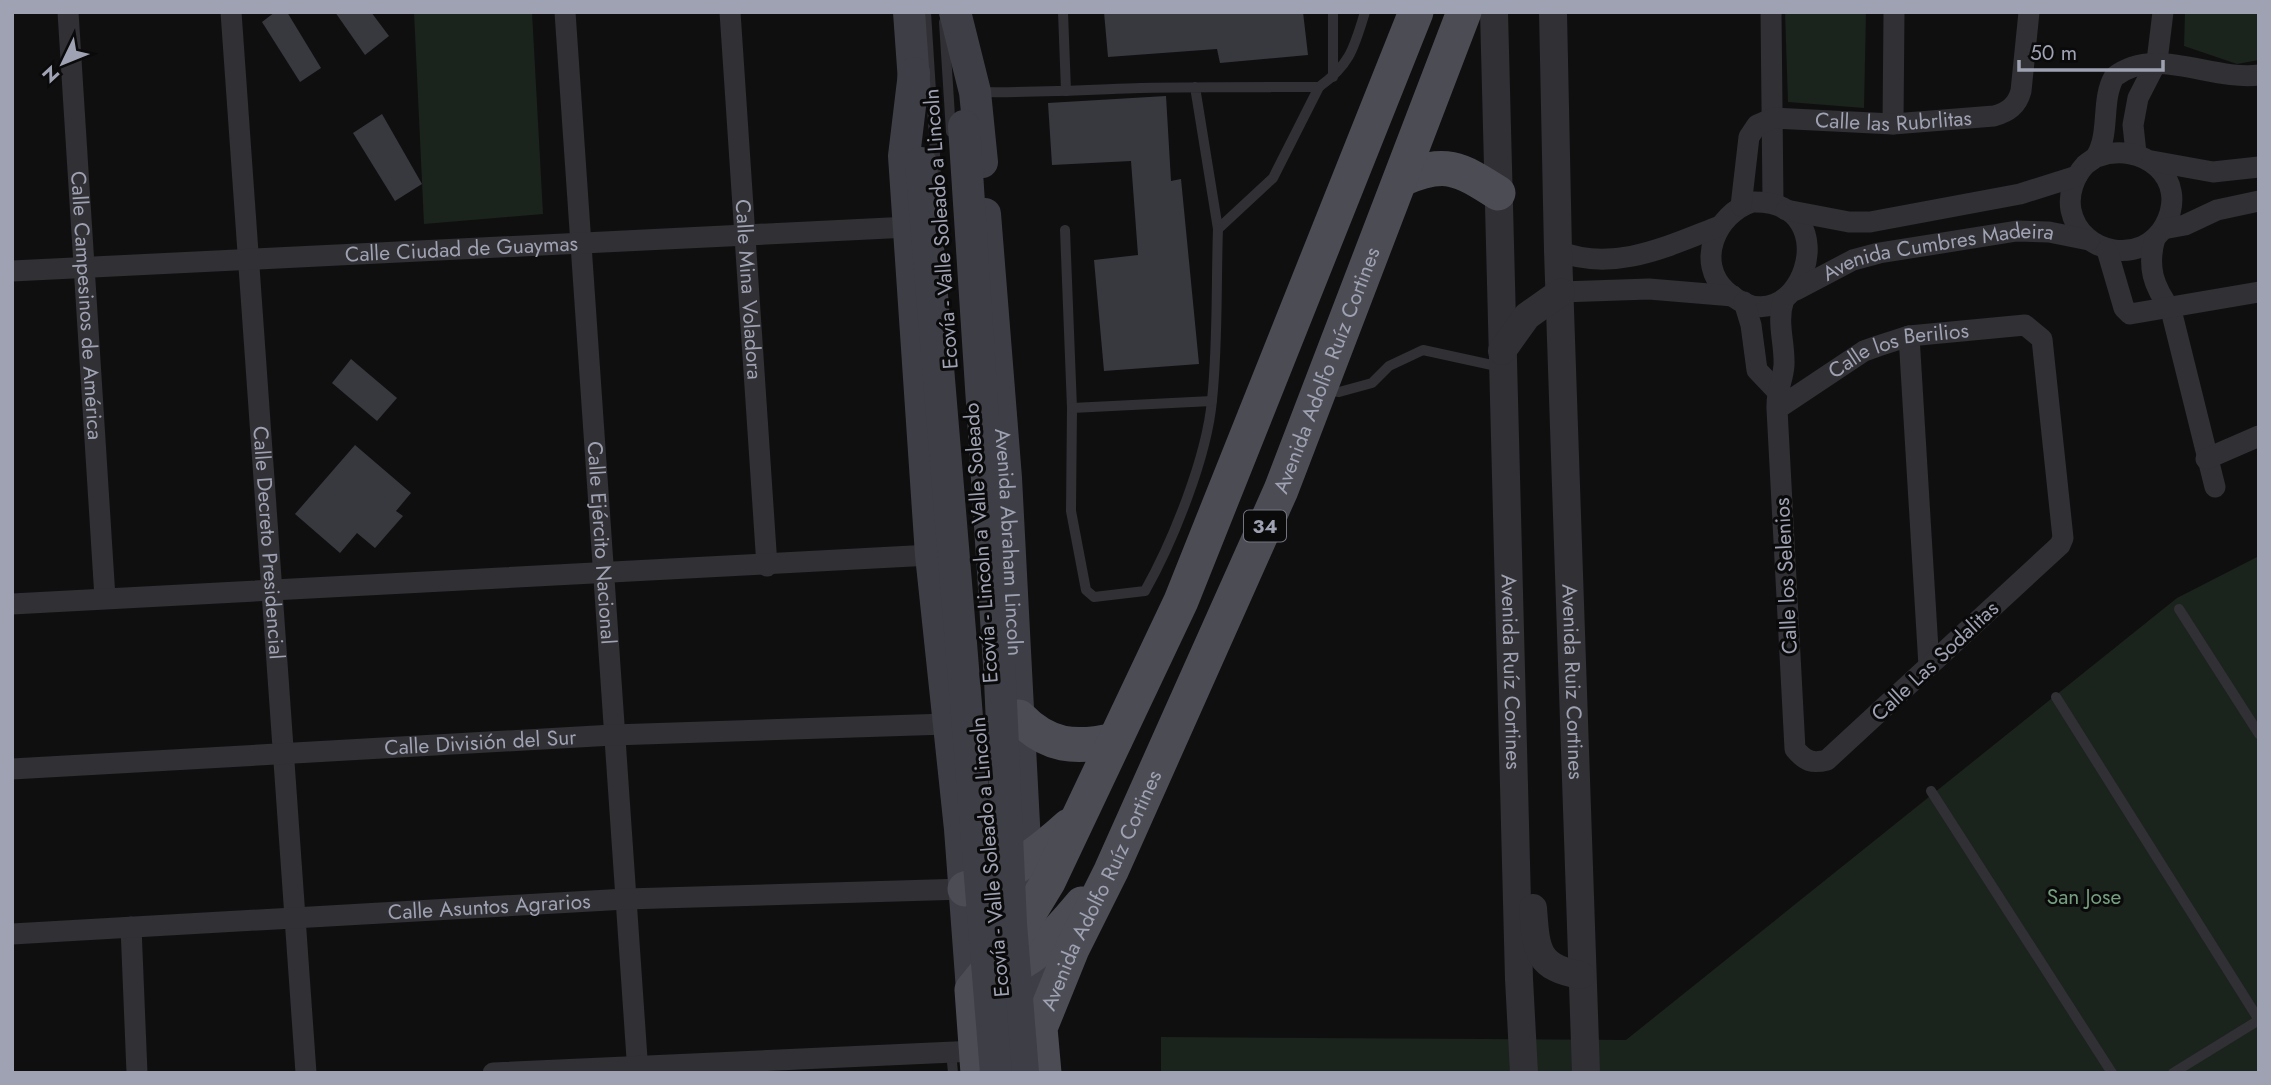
<svg xmlns="http://www.w3.org/2000/svg" width="2271" height="1085" viewBox="0 0 2271 1085" font-family="Jost,sans-serif">
<style>
.green{fill:#1b231d}
.building{fill:#38393e}
.lines{fill:none;stroke-linecap:round;stroke-linejoin:round}
.service{stroke:#303035;stroke-width:10}
.minor{stroke:#303035;stroke-width:21}
.tertiary{stroke:#303035;stroke-width:28}
.secondary{stroke:#3e3e46;stroke-width:32}
.primary{stroke:#4c4c55;stroke-width:35}
.secondary-bridge{stroke:#3e3e46;stroke-width:32}
.labels{text-anchor:middle;stroke-width:6;stroke-linejoin:round;paint-order:stroke}
.shield{fill:#0a0a0b;stroke:#727480;stroke-width:2}
.shield-label{font-size:19px;font-weight:bold;fill:#9fa2b2}
.street-label{font-size:21px;fill:#9fa2b2;stroke:#0a0a0b}
.park-label{font-size:21px;fill:#759f7f;stroke:#0a0a0b}
</style>
<rect width="100%" height="100%" fill="#0f0f10"/>
<!-- green -->
<g class="green">
<polygon points="414,12 532,12 543,214 424,224"/>
<polygon points="1785,12 1866,12 1864,108 1788,102"/>
<polygon points="2185,12 2259,12 2259,60 2237,64 2184,46"/>
<polygon points="2259,556 2259,1073 1161,1073 1161,1037 1626,1040 2177,598"/>
</g>
<!-- building -->
<g class="building">
<polygon points="275,12 287,12 321,68 300,82 262,22"/>
<polygon points="335,12 371,12 389,36 365,55"/>
<polygon points="1104,12 1303,12 1308,55 1220,63 1217,49 1108,57"/>
<polygon points="1166,96 1171,181 1181,179 1199,364 1104,371 1094,260 1138,255 1131,161 1052,165 1048,103"/>
<polygon points="382,114 422,184 395,201 353,133"/>
<polygon points="351,359 397,398 377,421 332,383"/>
<polygon points="355,445 411,493 396,511 403,516 375,548 357,533 340,553 295,514"/>
</g>
<g class="lines">
<!-- service -->
<g class="service">
<polyline points="926,12 936,170"/>
<polyline points="1063,12 1066,91"/>
<polyline points="944,22 951,132"/>
<polyline points="1333,77 1333,12"/>
<path d="M1319 87C1350 65 1354 48 1365 12"/>
<path d="M978 92C1032 93 1086 90 1140 88 1199 87 1259 87 1319 87L1273 178 1218 229 1195 87"/>
<path d="M1065 230 1072 408 1071 511 1086 590 1094 597 1145 591C1173 541 1207 457 1212 400 1218 344 1216 286 1218 229"/>
<polyline points="1325,390 1339,392 1372,383 1389,366 1423,350 1501,367"/>
<polyline points="1072,408 1212,401"/>
<polyline points="2179,609 2259,734"/>
<polyline points="2056,697 2259,1020 2173,1073"/>
<polyline points="1931,791 2112,1073"/>
<polyline points="951,1051 953,1073"/>
</g>
<!-- minor -->
<g class="minor">
<path id="s1" d="M68 12 105 598"/>
<path id="s2" d="M231 12 306 1073"/>
<path id="s3" d="M565 12 638 1073"/>
<path id="s4" d="M730 12 767 566"/>
<polyline points="1771,12 1773,202"/>
<polyline points="1893,124 1894,12"/>
<polyline points="2136,153 2133,125 2138,98 2157,61 2163,12"/>
<path d="M2097 157C2142 140 2190 178 2165 225 2143 266 2080 255 2071 210 2068 194 2074 177 2085 165 2088 162 2095 159 2097 155 2110 132 2101 100 2114 77 2155 45 2211 81 2259 75"/>
<polyline points="2152,161 2213,172 2259,167"/>
<path d="M1752 202C1853 199 1798 356 1726 291 1695 262 1716 214 1752 202Z"/>
<path id="s5" d="M1741 206 1749 137 1757 125 1773 118 1893 124 1994 116C2008 112 2017 106 2021 91L2029 12"/>
<polyline points="1786,210 1849,222 1870,222 2020,194 2077,176"/>
<polyline points="2163,229 2185,225 2217,210 2259,201"/>
<path d="M2155 238C2147 267 2153 286 2171 310L2215 487"/>
<polyline points="2107,250 2124,308 2130,314 2259,292"/>
<path d="M1558 251C1614 273 1668 246 1720 226"/>
<path id="s6" d="M12 271 909 227"/>
<path id="s7" d="M1796 290 1853 260 1879 253 2017 231 2049 232 2089 240"/>
<polyline points="1561,292 1649,289 1733,296"/>
<polyline points="1744,302 1751,325 1757,370 1776,390"/>
<polyline points="1909,336 1929,666"/>
<path id="s8" d="M1777 409 1864 351 1878 346 1909 336 2025 325 2042 339 2063 538 2060 545 1827 760C1812 764 1805 761 1795 749L1777 409C1776 390 1783 381 1784 365 1785 342 1776 322 1784 299"/>
<polyline points="2206,459 2259,436"/>
<polyline points="12,604 931,555"/>
<path id="s9" d="M12 769 613 735 947 724"/>
<polyline points="131,927 137,1073"/>
<path id="s10" d="M12 934 626 899 965 889"/>
<polyline points="493,1073 976,1051"/>
</g>
<!-- tertiary -->
<g class="tertiary">
<path id="s11" d="M1494 12 1519 979 1524 1073"/>
<path id="s12" d="M1553 12 1558 251 1586 1073"/>
<polyline points="1502,351 1527,316 1561,292"/>
<path d="M1533 908C1536 949 1536 968 1581 975"/>
</g>
<!-- secondary -->
<g class="secondary">
<polyline points="909,12 915,95"/>
<polyline points="955,12 975,92 982,162"/>
<polyline points="914,73 904,156 931,555 960,829 972,990"/>
<path id="s13" d="M985 214 1006 478 1027 882"/>
<polyline points="1031,933 1040,1028"/>
</g>
<!-- primary -->
<g class="primary">
<path d="M1402 179C1445 160 1459 168 1498 193"/>
<path d="M1019 717C1048 747 1075 749 1115 740"/>
<path d="M965 889C1008 876 1037 855 1069 826"/>
<path d="M986 973C1028 971 1057 933 1082 904"/>
<polyline points="978,1073 972,990 1014,938 1048,882 1181,601 1416,12"/>
<path id="s14" d="M1044 1073 1040 1028 1072 949 1111 871 1281 490 1464 12"/>
</g>
<!-- secondary-bridge -->
<g class="secondary-bridge">
<polyline points="964,126 1000,680 1011,924 1023,1073"/>
<path d="M921 163C945 467 973 769 996 1073"/>
</g>
</g>
<g class="labels">
<!-- shield labels -->
<rect class="shield" x="1244" y="510.5" width="42" height="31" rx="5"/>
<g class="shield-label">
<text x="1265" y="533">34</text>
</g>
<!-- street labels -->
<g class="street-label">
<text dy="7" stroke="none"><textPath href="#s5" startOffset="222">Calle las Rubrlitas</textPath></text>
<text transform="translate(941 229) rotate(-94)" y="7">Ecovía - Valle Soleado a Lincoln</text>
<text dy="7" stroke="none"><textPath href="#s6" startOffset="450">Calle Ciudad de Guaymas</textPath></text>
<text dy="7" stroke="none"><textPath href="#s7" startOffset="150">Avenida Cumbres Madeira</textPath></text>
<text dy="7" stroke="none"><textPath href="#s4" startOffset="278">Calle Mina Voladora</textPath></text>
<text dy="7" stroke="none"><textPath href="#s1" startOffset="294">Calle Campesinos de América</textPath></text>
<text dy="7" stroke="none"><textPath href="#s8" startOffset="138">Calle los Berilios</textPath></text>
<text dy="7" stroke="none"><textPath href="#s14" startOffset="763">Avenida Adolfo Ruíz Cortines</textPath></text>
<text dy="7" stroke="none"><textPath href="#s13" startOffset="329">Avenida Abraham Lincoln</textPath></text>
<text dy="7" stroke="none"><textPath href="#s2" startOffset="532">Calle Decreto Presidencial</textPath></text>
<text dy="7" stroke="none"><textPath href="#s3" startOffset="532">Calle Ejército Nacional</textPath></text>
<text transform="translate(981 543) rotate(-94)" y="7">Ecovía - Lincoln a Valle Soleado</text>
<text transform="translate(1786 576) rotate(-93)" y="7">Calle los Selenios</text>
<text transform="translate(1935 661) rotate(-43)" y="7">Calle Las Sodalitas</text>
<text dy="7" stroke="none"><textPath href="#s11" startOffset="660">Avenida Ruíz Cortines</textPath></text>
<text dy="7" stroke="none"><textPath href="#s12" startOffset="670">Avenida Ruiz Cortines</textPath></text>
<text dy="7" stroke="none"><textPath href="#s9" startOffset="469">Calle División del Sur</textPath></text>
<text transform="translate(990 857) rotate(-95)" y="7">Ecovía - Valle Soleado a Lincoln</text>
<text dy="7" stroke="none"><textPath href="#s14" startOffset="196">Avenida Adolfo Ruíz Cortines</textPath></text>
<text dy="7" stroke="none"><textPath href="#s10" startOffset="478">Calle Asuntos Agrarios</textPath></text>
</g>
<!-- park labels -->
<g class="park-label">
<text x="2084" y="904">San Jose</text>
</g>
</g>
<!-- border -->
<rect width="2271" height="1085" fill="none" stroke="#9fa2b2" stroke-width="28"/>
<!-- north arrow -->
<g transform="translate(63 63) rotate(227)" stroke="#0a0a0b" stroke-width="5" paint-order="stroke">
<path d="M0-5L12 26L0 18L-12 26Z" fill="#9fa2b2"/>
<text y="-10" font-size="19" font-weight="bold" text-anchor="middle" fill="#9fa2b2">N</text>
</g>
<!-- scale -->
<path d="M2019 60v10h144v-10" fill="none" stroke="#9fa2b2" stroke-width="3.5"/>
<text x="2030" y="60" font-size="21" fill="#9fa2b2" stroke="#0a0a0b" stroke-width="5" paint-order="stroke">50 m</text>
</svg>
